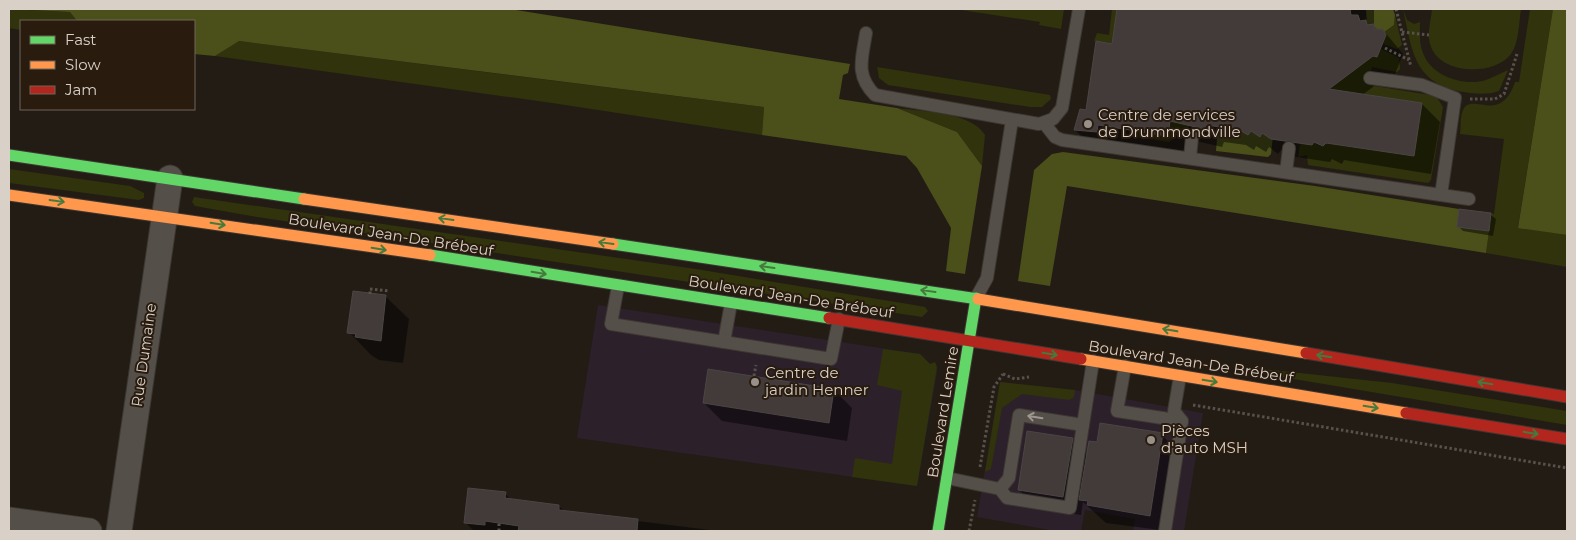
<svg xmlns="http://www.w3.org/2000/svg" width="1576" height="540" viewBox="0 0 1576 540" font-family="Montserrat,sans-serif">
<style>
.commercial{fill:#2c202b}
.green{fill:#30330b}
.forest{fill:#4b501a}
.shadow{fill:#0007}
.building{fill:#423b39;stroke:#4b4544}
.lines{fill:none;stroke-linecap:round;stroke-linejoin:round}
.lane-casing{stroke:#3d3732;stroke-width:14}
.street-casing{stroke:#3d3732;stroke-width:27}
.fast-casing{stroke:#3d3732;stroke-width:13}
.slow-casing{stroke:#3d3732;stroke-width:13}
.jam-casing{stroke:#3d3732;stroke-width:13}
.path{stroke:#56514b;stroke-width:3;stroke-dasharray:2.5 2.5;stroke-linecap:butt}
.lane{stroke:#554f4a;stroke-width:12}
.street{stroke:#554f4a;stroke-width:25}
.fast{stroke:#63d668;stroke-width:11}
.slow{stroke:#ff974d;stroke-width:11}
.jam{stroke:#b3261e;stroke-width:11}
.oneway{stroke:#46793c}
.oneway2{stroke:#9e968f}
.poi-dot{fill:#999189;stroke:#291c0f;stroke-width:2}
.labels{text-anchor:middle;stroke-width:4;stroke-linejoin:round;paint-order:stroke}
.poi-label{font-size:15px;fill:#d9d0c8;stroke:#291c0f;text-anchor:start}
.street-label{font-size:15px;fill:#d9d0c8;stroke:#291c0f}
</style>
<rect width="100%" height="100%" fill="#231c15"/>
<!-- commercial -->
<g class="commercial">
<polygon points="598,305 920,354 930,364 935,362 937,372 917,486 577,438"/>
<polygon points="1000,382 1075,390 1203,413 1184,531 1133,531 1135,519 1085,510 1081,531 1055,531 977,517"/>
</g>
<!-- green -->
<g class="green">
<polygon points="9,9 70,12 77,21 21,21 21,30 9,28"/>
<polygon points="955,9 1064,9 1061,29 1039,25 1040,22"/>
<polygon points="1112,9 1119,9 1117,45 1094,41 1097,33 1109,35"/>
<path d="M1403 9 1407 20 1414 24 1420 22C1420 33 1419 43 1423 53 1431 76 1464 87 1486 80 1494 77 1501 73 1508 70L1499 91C1488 95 1475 94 1464 92 1414 84 1412 51 1403 9Z"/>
<path d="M1432 9H1521C1519 22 1519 43 1511 54 1494 76 1442 75 1431 47 1426 35 1431 21 1432 9Z"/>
<path d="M1530 9H1553L1518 227 1567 235V267L1486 253 1491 213 1494 214 1504 139 1460 134C1461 127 1460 116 1463 110 1472 91 1500 126 1515 82H1519Z"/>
<polygon points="1395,15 1402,45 1397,49 1383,44 1386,35 1383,33 1394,25"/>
<polygon points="238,41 764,107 762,135 552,103 215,56"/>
<polygon points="1381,49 1399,58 1400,69 1397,72 1372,67 1369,85 1436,96 1443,107 1431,180 1428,183 1308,165 1307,155 1298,157 1301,139 1312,145 1314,141 1323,146 1326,143 1413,156 1422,103 1302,85 1365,54 1369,59 1373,56 1377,57"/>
<polygon points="877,67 1050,95 1051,99 1042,107 1030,107 888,85 879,78"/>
<path d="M897 108C923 112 970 111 985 135L982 166 957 132Z"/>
<polygon points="1170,118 1191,125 1169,142 1130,136 1131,130 1168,136"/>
<polygon points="9,169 130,186 144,193 144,198 139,200 9,183"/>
<polygon points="194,197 696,269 914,305 925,307 928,311 922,317 251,216 195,206 192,202"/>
<polygon points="883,349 920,354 930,364 935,362 937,367 917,486 852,477 855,458 892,464 902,391 877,385"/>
<polygon points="1253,368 1392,383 1567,411 1567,425 1252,372"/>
<polygon points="1000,382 1075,390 1074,397 1069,400 1022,394 1002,408 991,469 985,472"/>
</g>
<!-- forest -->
<g class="forest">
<polygon points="12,9 510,9 850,64 848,73 843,75 839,99 897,108 957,132 982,166 965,274 946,271 951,228 917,168 906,156 762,135 764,107 239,41 215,56 194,54 194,21 77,21 70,12"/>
<polygon points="1366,9 1393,9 1395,15 1394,25 1383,33 1383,29 1375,29 1374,24 1367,25"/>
<polygon points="1553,9 1567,9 1567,235 1518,228"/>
<polygon points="1218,126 1238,129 1248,135 1251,131 1260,137 1262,133 1273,135 1271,154 1268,157 1216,151"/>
<polygon points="1063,152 1315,186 1459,209 1457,227 1489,231 1486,253 1067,186 1050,286 1018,281 1034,170 1052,154"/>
</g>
<!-- shadow -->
<g class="shadow">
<polygon points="1119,9 1374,9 1374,26 1378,30 1383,30 1403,54 1395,74 1392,73 1362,95 1422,104 1440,122 1431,174 1344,160 1342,164 1332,159 1330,162 1290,156 1281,150 1278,154 1269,147 1266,152 1256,146 1254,150 1246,145 1224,142 1222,147 1187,139 1185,154 1093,148 1075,130 1087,111 1113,45"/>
<polygon points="1491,215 1496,219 1493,236 1463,231 1458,226"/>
<polygon points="354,293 386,297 409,319 403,363 379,360 371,355 349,332"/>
<polygon points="834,390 852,408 847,441 722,421 704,403"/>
<polygon points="1162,435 1180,453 1168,531 1106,523 1083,502 1081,515 1038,508 1019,490 1072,439 1088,455 1098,443"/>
<polygon points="505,493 512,501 559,506 565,512 718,531 474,531 465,522"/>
</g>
<!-- building -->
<g class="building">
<polygon points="1117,9 1350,9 1351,15 1358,15 1360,21 1366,20 1367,25 1374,24 1375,29 1383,29 1386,35 1377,57 1373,56 1329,89 1422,103 1414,156 1326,143 1323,146 1314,142 1312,145 1271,139 1262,133 1260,137 1251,131 1248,135 1238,129 1236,133 1227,128 1206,125 1204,129 1170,121 1168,136 1098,125 1097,132 1074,130 1080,109 1086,110 1096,41 1112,44"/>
<polygon points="1459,209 1491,213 1489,231 1457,227"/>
<polygon points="353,291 386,295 381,341 355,337 356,334 347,333"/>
<polygon points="708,369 834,389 829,423 703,403"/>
<polygon points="1100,423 1163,433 1150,516 1087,505 1088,501 1079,500 1089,441 1097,442"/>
<polygon points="1027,431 1073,438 1063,497 1018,490"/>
<polygon points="468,488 506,492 505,498 559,505 559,510 638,519 637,531 518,531 519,526 485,521 485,525 464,523"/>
</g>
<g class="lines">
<!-- lane casing -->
<g class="lane-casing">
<g id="lane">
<path d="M866 33C862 59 855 75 875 95L1039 124 1053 119 1062 108 1079 9"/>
<polyline points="1044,123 1055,137 1062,140 1441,195 1455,98 1422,85 1370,78"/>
<polyline points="1190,158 1192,137"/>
<polyline points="1286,172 1289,148"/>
<polyline points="1441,195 1469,199"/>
<polyline points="618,286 611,324 831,359 839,319"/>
<polyline points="976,298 987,278 1012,120"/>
<polyline points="724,342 731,303"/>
<polyline points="1125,366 1117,411 1182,421 1174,411 1180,376"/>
<polyline points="947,478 1000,489 1007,498 1070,508 1093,361"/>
<polyline points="1000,489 1009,478 1019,415 1083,425"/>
<polyline points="1165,531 1182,421"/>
</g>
</g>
<!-- street casing -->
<g class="street-casing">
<g id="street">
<polyline points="9,520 89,531"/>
<polyline points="119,531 170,178"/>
</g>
</g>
<!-- fast casing -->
<g class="fast-casing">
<g id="fast">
<polyline points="9,155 304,199"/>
<polyline points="613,244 978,299"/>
<polyline points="430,255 829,318"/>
<polyline points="938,531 976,298"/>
</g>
</g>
<!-- slow casing -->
<g class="slow-casing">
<g id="slow">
<polyline points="9,195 430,255"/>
<polyline points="304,199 613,244"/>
<polyline points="978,299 1306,353"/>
<polyline points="1081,359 1406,413"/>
</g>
</g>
<!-- jam casing -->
<g class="jam-casing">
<g id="jam">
<polyline points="829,318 1081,359"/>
<polyline points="1306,353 1567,397"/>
<polyline points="1406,413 1567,439"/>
</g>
</g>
<!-- path -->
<g class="path">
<polyline points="1396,9 1411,67"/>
<polyline points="1402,32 1429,35"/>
<polyline points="1385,48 1409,60"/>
<polyline points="1470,99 1495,99 1504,94 1517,54"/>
<polyline points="370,294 370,289 389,291"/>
<polyline points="1003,374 1015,379 1029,377"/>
<polyline points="754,376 756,365"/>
<polyline points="1193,405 1567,468"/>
<polyline points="980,467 994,387 1003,374"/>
<polyline points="499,531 499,523"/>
<polyline points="969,531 975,500"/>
</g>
<!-- lane -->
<use href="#lane" class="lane"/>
<!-- street -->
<use href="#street" class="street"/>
<!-- fast -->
<use href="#fast" class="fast"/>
<!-- slow -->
<use href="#slow" class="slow"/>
<!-- jam -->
<use href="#jam" class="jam"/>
</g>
<!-- one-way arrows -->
<defs><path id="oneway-shaft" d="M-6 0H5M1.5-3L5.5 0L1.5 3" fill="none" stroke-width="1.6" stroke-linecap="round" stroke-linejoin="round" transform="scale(1.25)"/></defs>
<g class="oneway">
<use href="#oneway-shaft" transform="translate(57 201) rotate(8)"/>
<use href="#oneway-shaft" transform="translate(446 219) rotate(-172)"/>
<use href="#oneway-shaft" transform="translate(218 224) rotate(9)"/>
<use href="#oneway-shaft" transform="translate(606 243) rotate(-172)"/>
<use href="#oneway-shaft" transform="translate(379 249) rotate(9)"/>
<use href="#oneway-shaft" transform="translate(767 267) rotate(-172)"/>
<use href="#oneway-shaft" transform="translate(539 273) rotate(9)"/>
<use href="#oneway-shaft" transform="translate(928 291) rotate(-172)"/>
<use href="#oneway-shaft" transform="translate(1170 330) rotate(-170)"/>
<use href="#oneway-shaft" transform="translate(1050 354) rotate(9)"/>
<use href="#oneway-shaft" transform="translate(1324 356) rotate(-170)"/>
<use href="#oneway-shaft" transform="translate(1210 381) rotate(9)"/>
<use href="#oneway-shaft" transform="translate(1485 383) rotate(-170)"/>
<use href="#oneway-shaft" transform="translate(1371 407) rotate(9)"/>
<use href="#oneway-shaft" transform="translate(1531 433) rotate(9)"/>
</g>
<use class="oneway2" href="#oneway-shaft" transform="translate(1035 417) rotate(-171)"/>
<!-- markers -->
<g class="poi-dot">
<circle cx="1088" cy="124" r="5"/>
<circle cx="755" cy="382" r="5"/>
<circle cx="1151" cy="440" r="5"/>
</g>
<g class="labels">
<!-- poi labels -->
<g class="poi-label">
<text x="1098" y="120">Centre de services<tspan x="1098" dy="17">de Drummondville</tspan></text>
<text x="765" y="378">Centre de<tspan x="765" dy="17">jardin Henner</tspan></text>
<text x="1161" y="436">Pièces<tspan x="1161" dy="17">d'auto MSH</tspan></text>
</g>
<!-- street labels -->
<g class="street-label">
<text transform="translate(391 235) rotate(9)" y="5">Boulevard Jean-De Brébeuf</text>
<text transform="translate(791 297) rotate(9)" y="5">Boulevard Jean-De Brébeuf</text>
<text transform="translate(144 355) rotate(-82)" y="5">Rue Dumaine</text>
<text transform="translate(1191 362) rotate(9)" y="5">Boulevard Jean-De Brébeuf</text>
<text transform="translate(943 412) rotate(-81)" y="5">Boulevard Lemire</text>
</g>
</g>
<!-- border -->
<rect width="1576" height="540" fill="none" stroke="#d9d0c8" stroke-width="20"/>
<!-- legend -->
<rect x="20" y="20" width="175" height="90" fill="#291c0f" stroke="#6f6459"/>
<rect x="30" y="36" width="25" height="8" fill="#63d668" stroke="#6f6459"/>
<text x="65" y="45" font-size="15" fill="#d9d0c8">Fast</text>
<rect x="30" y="61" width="25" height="8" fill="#ff974d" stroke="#6f6459"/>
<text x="65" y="70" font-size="15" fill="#d9d0c8">Slow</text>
<rect x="30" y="86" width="25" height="8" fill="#b3261e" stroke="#6f6459"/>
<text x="65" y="95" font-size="15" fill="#d9d0c8">Jam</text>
</svg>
